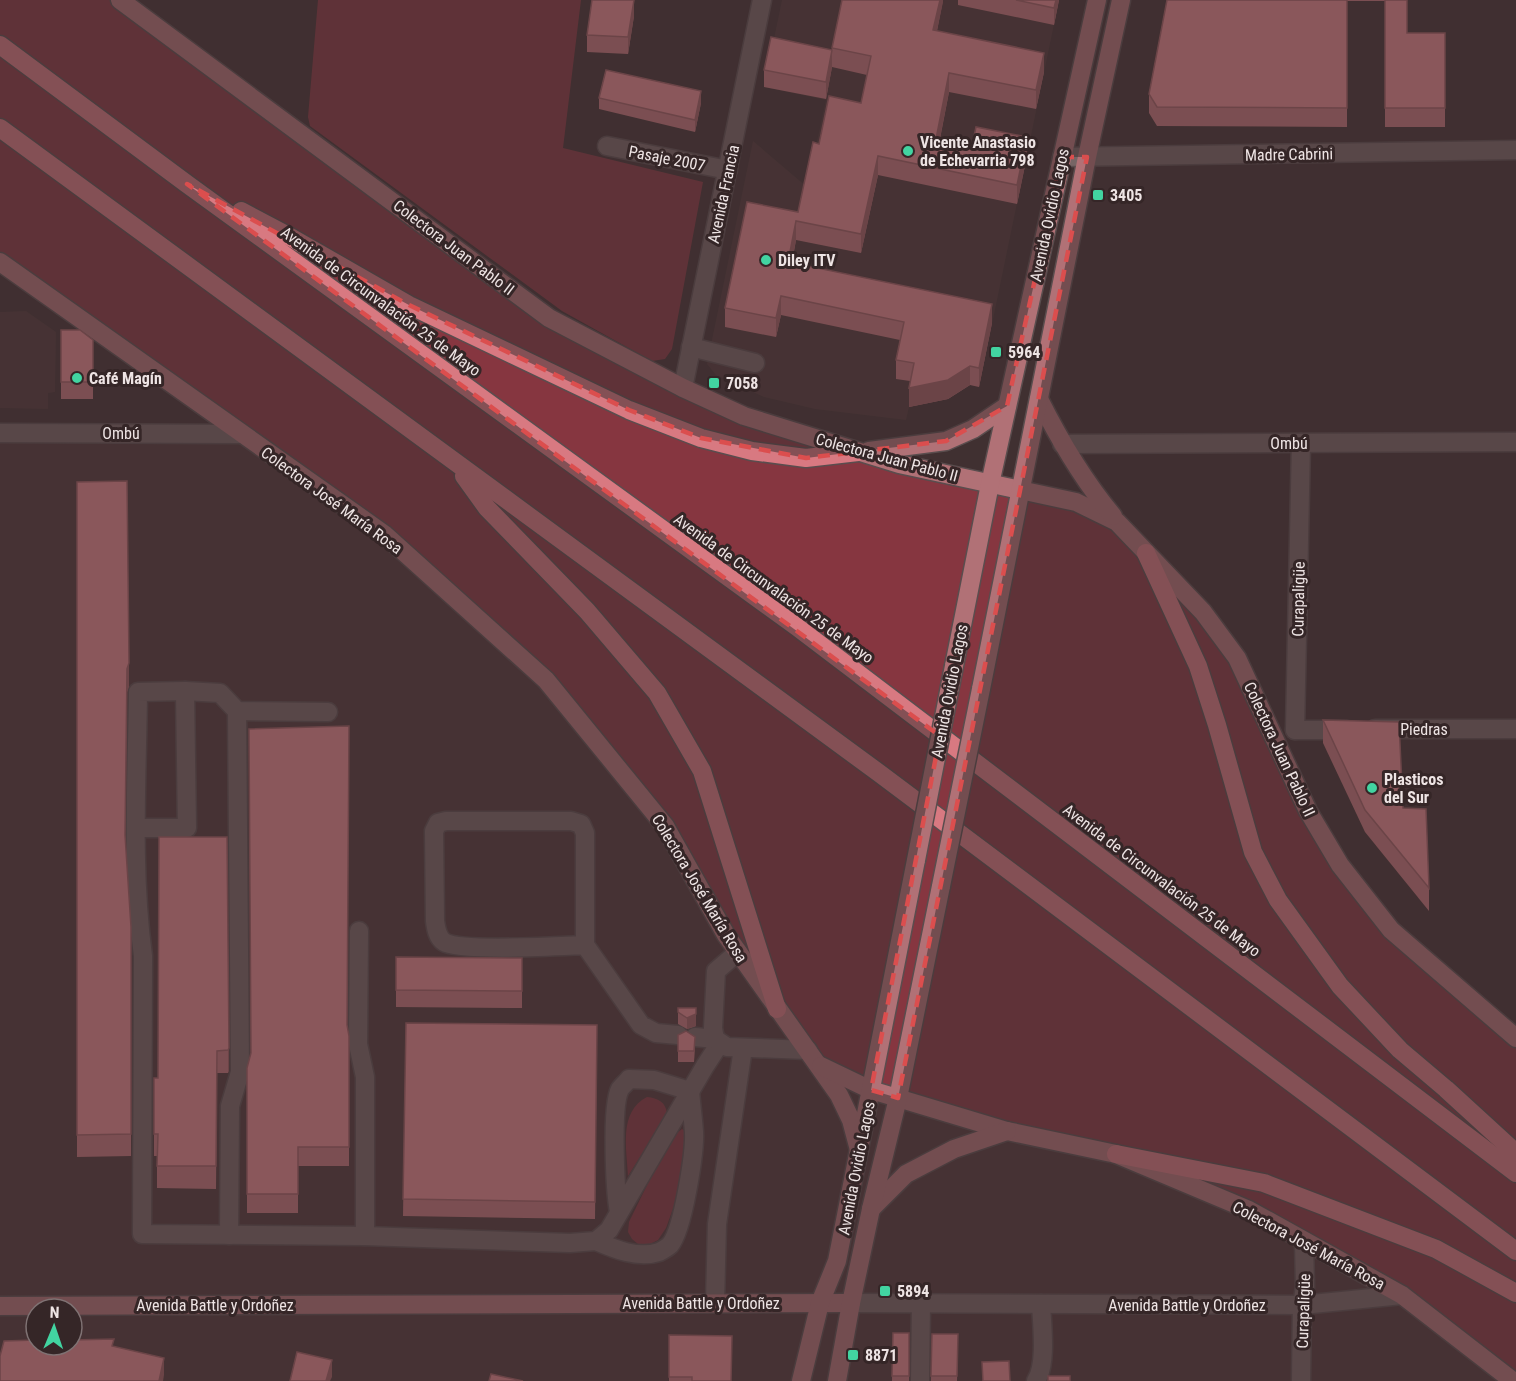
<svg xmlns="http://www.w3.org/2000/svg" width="1516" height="1381" viewBox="0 0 1516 1381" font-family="'Roboto Condensed',sans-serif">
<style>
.built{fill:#4e3738;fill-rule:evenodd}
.green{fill:#863640}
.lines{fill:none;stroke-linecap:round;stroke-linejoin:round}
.minor-casing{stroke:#5a4d4e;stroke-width:21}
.major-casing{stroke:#5a4d4e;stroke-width:21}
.highway-casing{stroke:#5a4d4e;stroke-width:21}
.minor{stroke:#766565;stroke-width:18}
.major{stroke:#b17176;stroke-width:18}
.highway{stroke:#d87981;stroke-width:18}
.major-bridge-casing{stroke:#5a4d4e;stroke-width:21;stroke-linecap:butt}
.major-bridge{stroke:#b17176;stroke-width:18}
.wall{fill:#c4747a}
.shaded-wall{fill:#a05e63}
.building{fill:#e4878e;stroke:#a05e63;stroke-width:1.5}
.marked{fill:none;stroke:#db4e4e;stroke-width:4.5;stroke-dasharray:12 8;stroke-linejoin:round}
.poi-dot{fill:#42d4a1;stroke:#352627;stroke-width:2}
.labels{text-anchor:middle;stroke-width:6;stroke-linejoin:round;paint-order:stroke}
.poi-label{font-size:16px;font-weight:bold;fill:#eee4e4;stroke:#352627;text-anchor:start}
.street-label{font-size:16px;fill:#eee4e4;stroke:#352627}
</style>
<rect width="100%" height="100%" fill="#403031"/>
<!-- built -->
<g class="built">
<polygon points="782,0 1059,0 979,387 966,384 965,388 948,399 909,407 906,420 815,409 764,397 716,375 707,364 753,141 807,187 826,100 764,87"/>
<polygon points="26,311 56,332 55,392 48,393 48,409 0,408 0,312"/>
<path d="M0 433 242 434 384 534 1116 1154 1352 1269 1513 1381H0ZM36 1309H72V1345H36Z"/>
</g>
<!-- green -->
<g class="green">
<polygon points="0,0 120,0 549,318 683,388 1117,522 1203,612 1308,811 1391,930 1516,1038 1516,1381 1352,1269 1116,1154 819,1065 665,826 546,680 384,534 0,262"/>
<polygon points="318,0 581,0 563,148 703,182 672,349 665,359 652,361 562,311 310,126 308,117"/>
<path d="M647 1097C658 1098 666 1102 667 1114L628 1176C627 1149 618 1112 647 1097Z"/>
<polygon points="682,1129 685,1131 686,1136 679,1192 666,1228 658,1240 648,1245 638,1244 632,1239 628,1232 629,1222 652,1175 677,1133"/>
</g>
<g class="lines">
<!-- minor casing -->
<g class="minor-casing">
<g id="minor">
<polyline points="607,146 728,170"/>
<polyline points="1062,157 1516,150"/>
<polyline points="691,347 755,363"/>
<polyline points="683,388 762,0"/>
<polyline points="0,433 242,434"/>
<polyline points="1062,444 1516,442"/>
<path d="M328 712 237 711 220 693 185 691 138 692C137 779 131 869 143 956L142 1234 365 1236 570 1243 596 1241 609 1230 705 1066 720 1043"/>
<polyline points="1375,729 1516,729"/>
<polyline points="1295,730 1301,443"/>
<polyline points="1295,730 1347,730"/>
<polyline points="137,828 187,828 185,691"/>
<polyline points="359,931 358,1044 365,1077 365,1236"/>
<path d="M585 945C560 946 461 952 444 942 437 937 436 928 435 921L434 831 438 823 446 821H571L581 824 585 833V945L641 1025 656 1033 678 1035"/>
<polyline points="695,1037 715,1039 727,1047 808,1050"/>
<polyline points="715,1039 713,1028 716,971 738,952"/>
<polyline points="229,1235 230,1106 240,1072 237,711"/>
<path d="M596 1241C614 1249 638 1259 659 1252 661 1251 668 1247 670 1245 683 1230 695 1152 694 1132 693 1118 691 1104 690 1091L654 1080 629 1079C627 1082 622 1086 620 1089 611 1106 615 1191 619 1212"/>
<polyline points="715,1303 717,1224 743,1048"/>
<polyline points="851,1303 1302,1305 1402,1295"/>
<polyline points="920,1381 921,1303"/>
<path d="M1036 1381C1047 1364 1042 1325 1041 1304"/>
<polyline points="1301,1381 1302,1305 1305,1287 1304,1241"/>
</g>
</g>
<!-- major casing -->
<g class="major-casing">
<g id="major">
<polyline points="120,0 549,318 683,388 744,416 899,464 1076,502 1117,522 1203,612 1237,658 1308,811 1340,865 1391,930 1516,1038"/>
<polyline points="0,262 384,534 546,680 665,826 726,935 839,1095 851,1120 859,1150"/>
<path d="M1039 399C1060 441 1083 480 1113 516"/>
<polyline points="869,451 946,441 973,429 1007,406"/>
<polyline points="954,666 990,484 1097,0"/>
<polyline points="981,689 1087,157 1121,0"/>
<polyline points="821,1066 871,1090 1007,1131 1116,1154 1249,1210 1402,1295 1513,1381"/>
<polyline points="871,1209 906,1174 954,1149 1007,1131"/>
<polyline points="0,1306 851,1303"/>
<polyline points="801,1381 820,1303 837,1261 916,860"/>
<polyline points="837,1381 851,1303 871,1209 898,1098 941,886"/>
</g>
</g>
<!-- highway casing -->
<g class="highway-casing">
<g id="highway">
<polyline points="0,45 187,184 797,627 1516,1173"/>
<polyline points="0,128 879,773 1516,1251"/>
<polyline points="241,211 292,238 409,305 629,410 701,438 752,451 806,458 858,452"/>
<polyline points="464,476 487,508 587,611 657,693 702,771 777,1009"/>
<polyline points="1146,553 1198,666 1217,725 1253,852 1278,900 1340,986 1400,1050 1446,1089 1516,1153"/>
<polyline points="1116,1154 1264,1183 1436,1249 1516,1293"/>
</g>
</g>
<!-- minor -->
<use href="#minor" class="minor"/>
<!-- major -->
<use href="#major" class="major"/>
<!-- highway -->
<use href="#highway" class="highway"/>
<!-- major-bridge casing -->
<g class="major-bridge-casing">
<g id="major-bridge">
<polyline points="916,860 954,666"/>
<polyline points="941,886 981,689"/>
</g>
</g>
<!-- major-bridge -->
<use href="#major-bridge" class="major-bridge"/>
</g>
<!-- wall -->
<g class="wall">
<polygon points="943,0 937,31 1044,72 1036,109 949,92 940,139 1027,156 1017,204 878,175 861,253 796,240 792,263 992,323 979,387 970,385 948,399 909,407 910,381 896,379 896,360 900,340 781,315 776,337 725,327 725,308 798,212 819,144 861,103 867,75 832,67 826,99 764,87 764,70 832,50 832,48"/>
<polygon points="958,0 1059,0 1054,25 958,5"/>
<polygon points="1167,0 1407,0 1407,33 1445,33 1445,127 1385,127 1385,1 1347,1 1347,127 1157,126 1149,113 1149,94"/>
<polygon points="634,16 628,54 587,52 587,35"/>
<polygon points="599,98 701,103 695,132 599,109"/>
<polygon points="61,330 93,340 93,399 61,399"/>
<polygon points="77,482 129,686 127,692 125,839 131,927 131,1156 77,1157"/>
<polygon points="1323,720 1403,808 1429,888 1429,911 1365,832 1323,743"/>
<polygon points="227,837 229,1070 228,1073 217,1073 216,1189 157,1188 157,1156 154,1156 154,1078 158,1078"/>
<polygon points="396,957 522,958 522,1008 396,1007"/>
<polygon points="678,1008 696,1008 696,1026 687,1029 678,1024"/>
<polygon points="406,1023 597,1025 595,1219 403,1216"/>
<polygon points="678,1035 695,1048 694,1062 678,1062"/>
<polygon points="349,1036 349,1166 298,1166 298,1213 247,1213 247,1068"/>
<polygon points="893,1333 909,1333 909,1381 892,1381"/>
<polygon points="932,1334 958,1334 957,1381 931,1381"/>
<polygon points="669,1335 731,1381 669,1381"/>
</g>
<!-- shaded-wall -->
<g class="shaded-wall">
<polygon points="634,0 634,16 628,54 628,37"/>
<polygon points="940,0 943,0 943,2 933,49 933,30"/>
<polygon points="1056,0 1059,0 1054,25 1054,8"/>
<polygon points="832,50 832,67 826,99 826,82"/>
<polygon points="1044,53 1044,72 1036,109 1036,90"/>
<polygon points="949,73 949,92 936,158 936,139"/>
<polygon points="701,91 701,103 695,132 695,120"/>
<polygon points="1027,137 1027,156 1017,204 1017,185"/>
<polygon points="878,156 878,175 861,253 861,234"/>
<polygon points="796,221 796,240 788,281 788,262"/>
<polygon points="781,296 781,315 776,337 776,318"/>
<polygon points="992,304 992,323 979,387 979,368"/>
<polygon points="970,366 970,385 948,399 909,407 909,388"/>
<polygon points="129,663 129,686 127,692 127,669"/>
<polygon points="696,1014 696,1026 687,1029 687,1018"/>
<polygon points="229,1048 229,1070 228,1073 228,1050"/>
<polygon points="164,1358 164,1375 163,1381 159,1381"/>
<polygon points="332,1360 332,1377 330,1381 326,1381"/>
</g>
<!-- building -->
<g class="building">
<polygon points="592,0 634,0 628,37 587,35"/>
<polygon points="842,0 940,0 933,30 1044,53 1036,90 949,73 936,139 972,146 976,127 1027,137 1017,185 878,156 861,234 796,221 788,262 992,304 979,368 970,366 948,380 909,388 914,363 896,360 904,322 781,296 776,318 725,308 747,202 798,212 813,142 819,144 829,96 861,103 871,56 832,48"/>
<polygon points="1016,0 1056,0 1054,8"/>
<polygon points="1167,0 1347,0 1347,108 1157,107 1149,94"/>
<polygon points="1385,0 1407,0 1407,33 1445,33 1445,108 1385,108"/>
<polygon points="771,37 832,50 826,82 764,70"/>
<polygon points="606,70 701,91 695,120 599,98"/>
<polygon points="61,330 80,330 93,340 93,382 61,382"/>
<polygon points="127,481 129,663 127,669 125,835 131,927 131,1134 77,1135 77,482"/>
<polygon points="1323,720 1399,722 1403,808 1426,809 1429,888 1365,810"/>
<polygon points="349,726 347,1025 349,1036 349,1147 298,1147 298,1194 247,1194 247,1068 251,1053 249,729"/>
<polygon points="159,837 227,837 229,1048 228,1050 217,1051 216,1166 157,1166 158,1134 154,1134 154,1078 158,1078"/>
<polygon points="396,957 522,958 522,991 396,990"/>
<polygon points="678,1008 696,1008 696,1014 687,1018 678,1012"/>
<polygon points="406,1023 597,1025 595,1202 403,1199"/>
<polygon points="686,1031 695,1037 694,1051 678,1051 678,1035"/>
<polygon points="893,1333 909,1333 909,1376 892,1376"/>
<polygon points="932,1334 958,1334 957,1376 931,1376"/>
<polygon points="669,1335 732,1336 731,1381 692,1381 692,1377 669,1377"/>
<polygon points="114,1339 112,1346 164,1358 159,1381 0,1381 0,1356 4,1341 36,1340 36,1345 72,1345 72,1340"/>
<polygon points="297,1352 332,1360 326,1381 290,1381"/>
<polygon points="1009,1361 1010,1381 983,1381 982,1362"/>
<polygon points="491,1374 523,1381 489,1381"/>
<rect x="1048" y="1376" width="22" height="5"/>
</g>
<!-- marked area -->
<path d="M0 0H1516V1381H0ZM1062 157H1087L898 1098 871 1090 940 736 187 184 409 305 629 410 701 438 806 458 946 441 1007 406Z" fill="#403031" fill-opacity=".55" fill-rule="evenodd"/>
<path class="marked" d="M1062 157H1087L898 1098 871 1090 940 736 187 184 409 305 629 410 701 438 806 458 946 441 1007 406Z"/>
<!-- markers -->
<g class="poi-dot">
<circle cx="908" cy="151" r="6"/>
<rect x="1092" y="189" width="12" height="12" rx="3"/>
<circle cx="766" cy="260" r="6"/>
<rect x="990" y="346" width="12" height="12" rx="3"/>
<circle cx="77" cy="378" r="6"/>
<rect x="708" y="377" width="12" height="12" rx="3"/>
<circle cx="1372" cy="788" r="6"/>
<rect x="879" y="1285" width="12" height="12" rx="3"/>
<rect x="847" y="1349" width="12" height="12" rx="3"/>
</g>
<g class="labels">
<!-- poi labels -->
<g class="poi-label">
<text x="920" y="148">Vicente Anastasio<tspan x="920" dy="18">de Echevarria 798</tspan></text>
<text x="1110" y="201">3405</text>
<text x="778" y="266">Diley ITV</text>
<text x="1008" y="358">5964</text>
<text x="89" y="384">Café Magín</text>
<text x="726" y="389">7058</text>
<text x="1384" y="785">Plasticos<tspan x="1384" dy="18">del Sur</tspan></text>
<text x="897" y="1297">5894</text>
<text x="865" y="1361">8871</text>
</g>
<!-- street labels -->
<g class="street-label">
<text transform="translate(1289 154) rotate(-1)" y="6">Madre Cabrini</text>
<text transform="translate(667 158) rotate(11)" y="6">Pasaje 2007</text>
<text transform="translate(723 194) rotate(-78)" y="6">Avenida Francia</text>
<text transform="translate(1049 215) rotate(-78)" y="6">Avenida Ovidio Lagos</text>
<text transform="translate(454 247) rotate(37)" y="6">Colectora Juan Pablo II</text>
<text transform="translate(381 301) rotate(36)" y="6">Avenida de Circunvalación 25 de Mayo</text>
<text x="121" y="439">Ombú</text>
<text x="1289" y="449">Ombú</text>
<text transform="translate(887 457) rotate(15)" y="6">Colectora Juan Pablo II</text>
<text transform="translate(332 500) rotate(36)" y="6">Colectora José María Rosa</text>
<text transform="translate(774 588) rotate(36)" y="6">Avenida de Circunvalación 25 de Mayo</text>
<text transform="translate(1298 599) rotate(-89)" y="6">Curapaligüe</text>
<text transform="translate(949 691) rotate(-79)" y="6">Avenida Ovidio Lagos</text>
<text x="1424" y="735">Piedras</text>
<text transform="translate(1280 749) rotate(65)" y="6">Colectora Juan Pablo II</text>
<text transform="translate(1162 880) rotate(37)" y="6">Avenida de Circunvalación 25 de Mayo</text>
<text transform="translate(700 888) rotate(59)" y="6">Colectora José María Rosa</text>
<text transform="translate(856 1168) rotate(-79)" y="6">Avenida Ovidio Lagos</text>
<text transform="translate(1309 1245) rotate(28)" y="6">Colectora José María Rosa</text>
<text x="701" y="1309">Avenida Battle y Ordoñez</text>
<text x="215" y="1311">Avenida Battle y Ordoñez</text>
<text x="1187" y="1311">Avenida Battle y Ordoñez</text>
<text transform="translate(1303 1311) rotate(-88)" y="6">Curapaligüe</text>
</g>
</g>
<!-- north arrow -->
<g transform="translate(54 1327) rotate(2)"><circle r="28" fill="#352627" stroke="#7f7273" stroke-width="1.5"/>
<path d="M0-4.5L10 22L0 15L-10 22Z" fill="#42d4a1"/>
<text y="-9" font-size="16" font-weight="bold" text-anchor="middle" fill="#eee4e4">N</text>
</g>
</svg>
